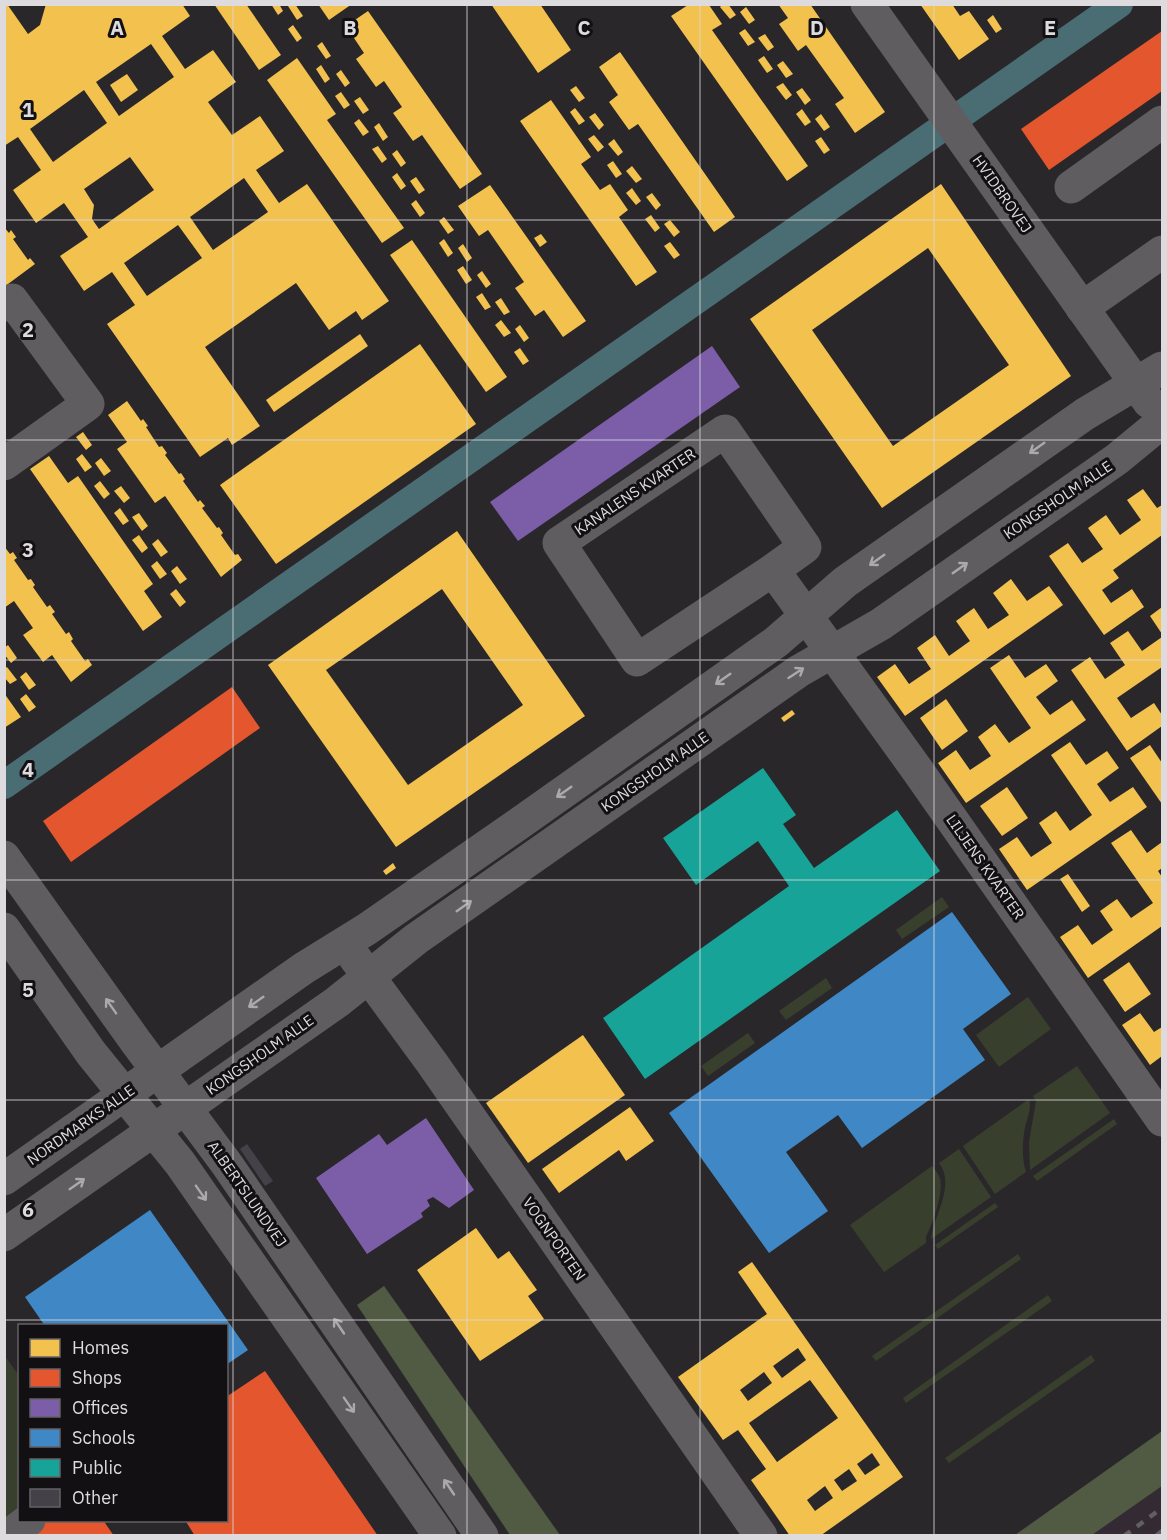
<svg xmlns="http://www.w3.org/2000/svg" width="1167" height="1540" viewBox="0 0 1167 1540" font-family="'IBM Plex Sans',sans-serif">
<style>
.built{fill:#332a34}
.green{fill:#393f2d}
.forest{fill:#515a42}
.homes{fill:#f2c14e;fill-rule:evenodd}
.shops{fill:#e4572e}
.offices{fill:#7b5ea7}
.schools{fill:#3f88c5}
.public{fill:#17a398}
.lines{fill:none;stroke-linecap:round;stroke-linejoin:round}
.canal{stroke:#496d73;stroke-width:28}
.building{fill:#444148}
.minor{stroke:#5f5d60;stroke-width:33}
.rail{stroke:#615f62;stroke-width:4.5;stroke-dasharray:8 8;stroke-linecap:butt}
.oneway{stroke:#aba9ac}
.grid{fill:none;stroke:#dedbdf;stroke-width:1.5;stroke-opacity:0.55}
.labels{text-anchor:middle;stroke-width:6;stroke-linejoin:round;paint-order:stroke}
.street-label{font-size:15px;fill:#dedbdf;stroke:#121013}
.grid-label{font-size:20px;text-anchor:middle;font-weight:bold;fill:#dedbdf;stroke:#121013;stroke-width:6;stroke-linejoin:round;paint-order:stroke}
</style>
<rect width="100%" height="100%" fill="#2a272b"/>
<!-- built -->
<polygon class="built" points="1162,1486 1162,1535 1092,1535"/>
<!-- green -->
<g class="green">
<polygon points="942,897 949,907 902,939 896,930"/>
<polygon points="826,978 832,988 786,1020 779,1011"/>
<polygon points="1028,997 1051,1029 999,1067 976,1035"/>
<polygon points="748,1033 755,1043 708,1076 701,1066"/>
<polygon points="1077,1066 1110,1113 1030,1170 1029,1142 1036,1101 1033,1096"/>
<path d="M1029 1099C1032 1109 1027 1118 1025 1128 1022 1141 1022 1160 1026 1172L995 1194 963 1146Z"/>
<polygon points="1114,1119 1117,1124 1037,1181 1033,1176"/>
<path d="M959 1149 991 1197 931 1239C934 1215 956 1185 939 1163Z"/>
<path d="M932 1166C935 1170 939 1174 940 1179 944 1193 932 1224 926 1237V1243L884 1272 850 1225Z"/>
<polygon points="995,1203 998,1207 938,1249 935,1245"/>
<polygon points="1018,1254 1021,1259 876,1361 872,1356"/>
<polygon points="1048,1295 1052,1301 906,1403 903,1398"/>
<polygon points="4,1355 20,1377 19,1511 4,1521"/>
<polygon points="1091,1355 1095,1361 949,1463 945,1458"/>
</g>
<!-- forest -->
<g class="forest">
<polygon points="384,1286 560,1535 510,1535 357,1305"/>
<polygon points="1162,1431 1162,1486 1092,1535 1015,1535"/>
</g>
<!-- homes -->
<g class="homes">
<path d="M4 4H7L28 34 40 25 46 4H182L190 16 162 36 185 69 213 50 236 82 208 102 232 135 260 116 284 151 256 170 279 203 307 184 389 301 362 320 356 311 329 330 296 283 205 347 260 426 232 445 228 438 200 457 107 324 135 305 112 272 84 291 60 256 88 237 64 203 36 223 13 190 41 170 18 137 4 146ZM151 44 174 77 119 116 96 82ZM84 90 107 123 53 162 30 129ZM130 157 154 190 99 229 92 219 94 205 84 189ZM244 178 268 212 213 250 190 217ZM178 225 202 258 147 296 124 263Z"/>
<polygon points="214,4 246,4 281,55 259,70"/>
<polygon points="271,4 279,4 283,11 278,15"/>
<polygon points="292,4 295,4 303,16 297,20 288,6"/>
<polygon points="318,4 352,4 329,20"/>
<polygon points="491,4 540,4 571,50 538,73"/>
<polygon points="723,4 728,4 736,15 730,19 720,7"/>
<polygon points="778,4 810,4 885,112 855,133 835,104 844,98 806,45 798,51 779,24 788,18"/>
<polygon points="920,4 952,4 960,16 969,11 989,39 959,60"/>
<polygon points="688,5 709,5 722,24 712,30 808,166 787,181 671,16"/>
<polygon points="746,7 755,20 749,24 740,12"/>
<polygon points="368,11 482,174 460,189 422,135 413,141 393,113 402,107 384,81 376,87 356,59 364,53 346,26"/>
<polygon points="993,15 1002,29 996,33 987,20"/>
<polygon points="293,25 302,38 297,42 288,29"/>
<polygon points="745,29 755,42 748,46 739,33"/>
<polygon points="765,34 774,47 768,51 758,38"/>
<polygon points="322,42 331,56 326,59 317,46"/>
<polygon points="620,52 735,217 714,232 638,124 629,130 609,102 618,95 599,67"/>
<polygon points="764,56 773,69 767,73 758,60"/>
<polygon points="297,58 336,114 327,120 404,228 382,243 267,80"/>
<polygon points="783,61 793,74 786,78 777,65"/>
<polygon points="321,65 330,79 325,83 316,69"/>
<polygon points="341,70 350,83 345,87 336,74"/>
<polygon points="127,74 138,90 121,102 110,85"/>
<polygon points="783,83 792,95 786,100 776,87"/>
<polygon points="576,86 585,98 579,102 570,90"/>
<polygon points="802,88 811,100 805,105 796,92"/>
<polygon points="341,92 350,105 344,109 335,96"/>
<polygon points="360,97 369,110 363,114 354,101"/>
<polygon points="551,100 591,157 581,164 600,190 610,184 628,210 619,217 657,272 636,286 520,121"/>
<polygon points="575,108 585,121 579,125 570,112"/>
<polygon points="802,109 811,122 805,126 796,114"/>
<polygon points="595,113 604,125 599,130 589,117"/>
<polygon points="821,114 830,127 824,131 815,119"/>
<polygon points="359,119 369,132 363,136 354,123"/>
<polygon points="379,123 388,137 383,141 374,127"/>
<polygon points="594,135 604,147 598,152 588,139"/>
<polygon points="821,137 830,150 824,154 815,141"/>
<polygon points="614,139 623,152 618,156 608,144"/>
<polygon points="378,146 387,159 382,163 372,149"/>
<polygon points="397,150 406,163 401,167 392,154"/>
<polygon points="613,161 622,174 616,178 607,165"/>
<polygon points="632,166 642,179 636,183 626,171"/>
<polygon points="397,173 406,186 401,190 392,177"/>
<polygon points="416,177 425,190 419,194 410,181"/>
<path d="M941 184 1071 376 882 508 750 319ZM928 248 1009 365 893 446 812 330Z"/>
<polygon points="490,185 586,321 563,337 544,310 535,316 515,288 524,282 488,230 479,236 458,206"/>
<polygon points="632,188 641,201 636,205 626,193"/>
<polygon points="652,193 661,205 656,210 646,197"/>
<polygon points="416,200 425,213 420,217 411,204"/>
<polygon points="651,215 660,228 655,232 645,219"/>
<polygon points="444,217 454,230 448,234 439,221"/>
<polygon points="670,220 680,232 674,237 664,224"/>
<polygon points="4,227 9,233 11,230 16,237 13,239 28,260 30,258 35,264 4,287"/>
<polygon points="541,234 547,242 540,247 534,238"/>
<polygon points="444,239 453,253 448,257 439,243"/>
<polygon points="412,240 507,377 486,392 390,255"/>
<polygon points="670,242 680,255 674,259 664,246"/>
<polygon points="463,244 472,258 467,262 458,248"/>
<polygon points="463,266 472,280 466,284 457,270"/>
<polygon points="482,271 491,284 486,288 477,275"/>
<polygon points="482,293 491,307 485,310 476,297"/>
<polygon points="501,298 510,312 504,315 495,302"/>
<polygon points="501,320 511,333 504,337 495,325"/>
<polygon points="520,325 529,338 524,342 515,329"/>
<polygon points="360,334 368,346 274,412 266,400"/>
<polygon points="420,344 476,424 276,564 220,485"/>
<polygon points="520,348 529,361 523,365 514,352"/>
<polygon points="127,401 141,421 143,419 148,426 146,427 159,447 162,446 167,453 165,455 179,474 181,473 185,479 183,481 198,502 200,500 205,506 202,508 217,528 219,527 223,533 221,535 235,555 238,554 242,560 221,577 165,496 155,503 117,449 127,442 108,415"/>
<polygon points="83,432 92,445 86,450 76,437"/>
<polygon points="82,454 92,467 85,472 76,459"/>
<polygon points="49,456 68,483 78,476 153,584 144,591 162,617 143,631 30,469"/>
<polygon points="101,458 111,471 104,476 95,463"/>
<polygon points="100,481 110,494 104,499 94,486"/>
<polygon points="121,486 130,498 124,503 114,491"/>
<polygon points="1143,489 1157,508 1162,505 1162,535 1113,570 1119,578 1102,590 1111,603 1132,589 1144,607 1104,635 1049,556 1068,543 1082,563 1103,549 1088,528 1106,515 1120,535 1141,520 1127,500"/>
<polygon points="120,508 129,521 123,525 114,513"/>
<polygon points="139,513 148,526 142,531 132,517"/>
<path d="M457 531 585 716 396 847 268 665ZM442 589 523 705 408 785 326 670Z"/>
<polygon points="139,535 148,548 142,553 132,540"/>
<polygon points="158,539 168,552 161,557 152,544"/>
<polygon points="4,546 10,554 13,552 17,558 14,560 28,580 31,579 35,585 33,587 47,607 50,605 55,612 52,614 66,634 69,632 73,639 71,641 85,661 88,659 92,665 71,682 52,655 43,662 23,635 33,628 14,601 4,608"/>
<polygon points="157,561 167,574 160,579 151,566"/>
<polygon points="177,566 187,579 180,584 171,571"/>
<polygon points="1011,579 1027,601 1049,586 1063,605 905,716 877,677 895,664 909,684 931,669 917,648 935,635 949,656 970,641 956,621 974,608 988,629 1009,615 993,593"/>
<polygon points="176,589 186,602 180,607 170,594"/>
<polygon points="1162,607 1162,634 1150,616"/>
<polygon points="1128,631 1142,651 1162,637 1162,667 1117,698 1131,718 1154,703 1162,715 1162,726 1127,751 1071,670 1090,657 1105,679 1125,665 1110,643"/>
<polygon points="8,645 17,658 11,663 4,654 4,648"/>
<polygon points="1009,655 1025,678 1046,664 1058,681 1036,697 1050,715 1072,700 1086,720 966,803 938,763 956,750 970,770 991,756 978,737 995,724 1009,743 1031,728 990,668"/>
<polygon points="7,667 17,680 10,684 4,677 4,669"/>
<polygon points="26,672 36,685 29,690 20,677"/>
<polygon points="4,693 21,717 4,728"/>
<polygon points="26,694 36,707 29,712 20,699"/>
<polygon points="946,699 968,731 942,750 920,718"/>
<polygon points="792,710 795,714 784,722 781,718"/>
<polygon points="1070,742 1086,765 1107,751 1119,768 1097,784 1110,802 1133,787 1147,807 1027,890 999,849 1017,837 1031,857 1052,843 1039,823 1056,811 1070,831 1092,815 1051,755"/>
<polygon points="1150,745 1162,763 1162,804 1130,758"/>
<polygon points="1007,787 1028,818 1002,836 980,806"/>
<polygon points="1131,830 1147,853 1162,842 1162,868 1158,871 1162,877 1162,926 1088,978 1060,937 1078,925 1092,945 1113,930 1100,911 1117,899 1131,918 1153,903 1111,843"/>
<polygon points="393,863 396,868 386,875 383,871"/>
<polygon points="1068,874 1090,906 1082,912 1060,879"/>
<polygon points="1129,962 1151,994 1125,1012 1103,980"/>
<polygon points="1140,1013 1154,1032 1162,1027 1162,1056 1150,1065 1122,1025"/>
<polygon points="583,1035 625,1095 528,1163 486,1103"/>
<polygon points="630,1107 654,1141 626,1161 619,1150 559,1193 542,1169"/>
<polygon points="476,1228 498,1259 509,1251 537,1290 528,1296 544,1319 480,1361 417,1270"/>
<path d="M752 1262 903 1477 820 1536H790L751 1480 766 1469 738 1430 723 1440 678 1377 767 1314 738 1272ZM798 1348 806 1360 782 1378 773 1366ZM764 1372 772 1383 748 1401 740 1390ZM810 1380 838 1418 777 1462 749 1423ZM872 1453 880 1465 865 1475 857 1464ZM849 1469 857 1481 842 1491 834 1480ZM825 1486 833 1498 815 1511 807 1500Z"/>
</g>
<!-- shops -->
<g class="shops">
<polygon points="1162,31 1162,91 1049,170 1021,129"/>
<polygon points="232,687 260,728 71,862 43,821"/>
<polygon points="265,1371 378,1536 195,1536 185,1520 226,1520 226,1397"/>
<polygon points="48,1520 103,1520 114,1536 27,1536"/>
</g>
<!-- offices -->
<g class="offices">
<polygon points="712,346 740,387 518,541 490,502"/>
<polygon points="426,1118 474,1190 449,1208 433,1197 427,1200 430,1206 421,1213 423,1217 367,1254 316,1178 379,1134 387,1145"/>
</g>
<!-- schools -->
<g class="schools">
<polygon points="952,912 1011,994 963,1029 985,1060 862,1148 838,1115 786,1152 828,1211 769,1253 669,1113"/>
<polygon points="150,1210 248,1350 226,1365 226,1326 45,1326 25,1297"/>
</g>
<!-- public -->
<polygon class="public" points="763,768 796,815 783,824 814,868 897,810 940,871 645,1079 603,1018 789,886 758,841 696,885 663,838"/>
<g class="lines">
<!-- canal -->
<polyline class="canal" points="4,785 1119,4"/>
</g>
<!-- building -->
<polygon class="building" points="247,1144 273,1181 265,1186 240,1149"/>
<g class="lines">
<!-- minor -->
<g class="minor">
<polyline points="867,4 1149,402"/>
<polyline points="1071,187 1162,122"/>
<polyline points="4,305 12,300 88,404 4,464"/>
<polyline points="1082,308 1162,252"/>
<polyline points="773,570 637,660 559,543 725,431 805,547 773,570 918,771 1162,1120"/>
<polyline points="4,857 136,1042 226,1163 482,1536"/>
<polyline points="4,929 91,1053 180,1163 440,1536"/>
<polyline points="355,958 432,1063 761,1536"/>
<polyline points="4,1179 304,968 367,929 517,825 776,642 845,582 1085,414 1162,368"/>
<polyline points="4,1235 337,1002 416,939 799,671 881,624 1117,459 1162,422"/>
<polyline points="8,1536 29,1520"/>
</g>
<!-- rail -->
<g class="rail">
<polyline points="1124,1536 1162,1508"/>
<polyline points="1156,1536 1162,1531"/>
</g>
</g>
<!-- one-way arrows -->
<defs><path id="oneway-shaft" d="M-6 0H5M1.5-3L5.5 0L1.5 3" fill="none" stroke-width="1.6" stroke-linecap="round" stroke-linejoin="round" transform="scale(1.5)"/></defs>
<g class="oneway">
<use href="#oneway-shaft" transform="translate(1037 448) rotate(145)"/>
<use href="#oneway-shaft" transform="translate(877 560) rotate(145)"/>
<use href="#oneway-shaft" transform="translate(960 568) rotate(-35)"/>
<use href="#oneway-shaft" transform="translate(796 673) rotate(-33)"/>
<use href="#oneway-shaft" transform="translate(723 679) rotate(145)"/>
<use href="#oneway-shaft" transform="translate(564 792) rotate(145)"/>
<use href="#oneway-shaft" transform="translate(464 906) rotate(-35)"/>
<use href="#oneway-shaft" transform="translate(256 1002) rotate(145)"/>
<use href="#oneway-shaft" transform="translate(111 1006) rotate(-125)"/>
<use href="#oneway-shaft" transform="translate(77 1184) rotate(-35)"/>
<use href="#oneway-shaft" transform="translate(201 1193) rotate(55)"/>
<use href="#oneway-shaft" transform="translate(339 1326) rotate(-124)"/>
<use href="#oneway-shaft" transform="translate(349 1405) rotate(55)"/>
<use href="#oneway-shaft" transform="translate(449 1487) rotate(-124)"/>
</g>
<!-- grid -->
<path class="grid" d="M233 4V1536M467 4V1536M700 4V1536M934 4V1536M4 220H1162M4 440H1162M4 660H1162M4 880H1162M4 1100H1162M4 1320H1162"/>
<g class="labels">
<!-- street labels -->
<g class="street-label">
<text transform="translate(1002 194) rotate(55)" y="5">HVIDBROVEJ</text>
<text transform="translate(635 492) rotate(-34)" y="5">KANALENS KVARTER</text>
<text transform="translate(1058 500) rotate(-34)" y="5">KONGSHOLM ALLE</text>
<text transform="translate(655 772) rotate(-35)" y="5">KONGSHOLM ALLE</text>
<text transform="translate(985 867) rotate(55)" y="5">LILJENS KVARTER</text>
<text transform="translate(260 1055) rotate(-35)" y="5">KONGSHOLM ALLE</text>
<text transform="translate(81 1125) rotate(-35)" y="5">NORDMARKS ALLE</text>
<text transform="translate(247 1194) rotate(55)" y="5">ALBERTSLUNDVEJ</text>
<text transform="translate(554 1239) rotate(55)" y="5">VOGNPORTEN</text>
</g>
</g>
<g class="grid-label">
<text x="117" y="35">A</text>
<text x="350" y="35">B</text>
<text x="584" y="35">C</text>
<text x="817" y="35">D</text>
<text x="1050" y="35">E</text>
<text x="28" y="117">1</text>
<text x="28" y="337">2</text>
<text x="28" y="557">3</text>
<text x="28" y="777">4</text>
<text x="28" y="997">5</text>
<text x="28" y="1217">6</text>
</g>
<!-- border -->
<rect width="1167" height="1540" fill="none" stroke="#dedbdf" stroke-width="12"/>
<!-- legend -->
<rect x="18" y="1324" width="210" height="198" fill="#121013" stroke="#646165" stroke-width="1.5"/>
<rect x="30" y="1339" width="30" height="18" fill="#f2c14e" stroke="#646165" stroke-width="1.5"/>
<text x="72" y="1354" font-size="18" fill="#dedbdf">Homes</text>
<rect x="30" y="1369" width="30" height="18" fill="#e4572e" stroke="#646165" stroke-width="1.5"/>
<text x="72" y="1384" font-size="18" fill="#dedbdf">Shops</text>
<rect x="30" y="1399" width="30" height="18" fill="#7b5ea7" stroke="#646165" stroke-width="1.5"/>
<text x="72" y="1414" font-size="18" fill="#dedbdf">Offices</text>
<rect x="30" y="1429" width="30" height="18" fill="#3f88c5" stroke="#646165" stroke-width="1.5"/>
<text x="72" y="1444" font-size="18" fill="#dedbdf">Schools</text>
<rect x="30" y="1459" width="30" height="18" fill="#17a398" stroke="#646165" stroke-width="1.5"/>
<text x="72" y="1474" font-size="18" fill="#dedbdf">Public</text>
<rect x="30" y="1489" width="30" height="18" fill="#444148" stroke="#646165" stroke-width="1.5"/>
<text x="72" y="1504" font-size="18" fill="#dedbdf">Other</text>
</svg>
